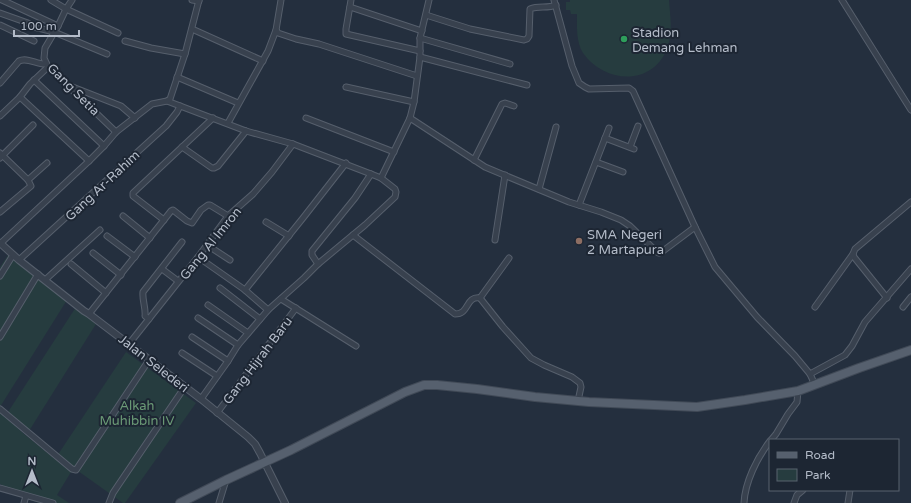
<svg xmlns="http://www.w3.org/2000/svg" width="911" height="503" viewBox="0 0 911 503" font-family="'Varela Round',sans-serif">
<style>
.green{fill:#263c3f}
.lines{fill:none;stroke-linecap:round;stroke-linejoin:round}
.minor-casing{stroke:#565f6c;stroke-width:7}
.tertiary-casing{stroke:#565f6c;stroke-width:8}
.primary-casing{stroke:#414a57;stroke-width:10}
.minor{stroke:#38414e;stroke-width:5}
.tertiary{stroke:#38414e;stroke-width:6}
.primary{stroke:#56606e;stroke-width:8}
.leisure-dot{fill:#2e9e5b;stroke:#1d2633;stroke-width:1.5}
.education-dot{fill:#8d6e63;stroke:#1d2633;stroke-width:1.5}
.labels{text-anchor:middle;stroke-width:4;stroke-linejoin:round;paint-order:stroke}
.poi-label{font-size:13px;fill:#b4bcc9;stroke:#1d2633;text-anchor:start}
.street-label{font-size:13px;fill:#b4bcc9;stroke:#1d2633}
.park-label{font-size:13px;fill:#6b9a76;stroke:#1d2633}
</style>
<rect width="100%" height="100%" fill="#242f3e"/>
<!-- green -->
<g class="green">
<path d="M570 0H669C670 15 673 31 668 46 655 86 606 85 583 53 576 42 577 27 577 14H571L570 10H566V2H570Z"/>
<polygon points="8,255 67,300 0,407 0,267"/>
<polygon points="76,307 96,324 29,431 8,412"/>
<polygon points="126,352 196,403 125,503 123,503 57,456"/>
<polygon points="0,411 24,434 71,472 57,495 69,503 39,503 30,500 0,484"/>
</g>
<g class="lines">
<!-- minor casing -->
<g class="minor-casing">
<g id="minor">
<polyline points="2,0 58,26"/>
<polyline points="51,0 66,9 118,33"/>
<polyline points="72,0 66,9 58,26 45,48 44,58 48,67 116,132"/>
<polyline points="192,0 199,1"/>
<polyline points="351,0 346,29 346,34 420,51"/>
<polyline points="554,0 572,66 579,83 585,87 589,89 629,88 633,91 695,227 715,267 757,317 795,356 810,374 815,385"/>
<polyline points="842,0 911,110"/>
<polyline points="350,7 422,31"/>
<polyline points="0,13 28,23 34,27 54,32 107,54"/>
<path d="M426 15 470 29 524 40 527 39 529 36 530 9C539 5 547 9 556 5"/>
<polyline points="0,25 34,41"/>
<polyline points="192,29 263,61"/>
<polyline points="276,30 281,0"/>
<polyline points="420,38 510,64"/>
<polyline points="125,41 151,48 185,54"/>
<polyline points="420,57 527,85"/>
<polyline points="177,77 238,103"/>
<polyline points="34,80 104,146"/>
<path d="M0 83 19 61C27 57 36 64 45 64L46 63"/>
<polyline points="70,86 121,106 135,118"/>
<polyline points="346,87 414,102"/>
<polyline points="20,97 89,161"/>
<polyline points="167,101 246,131 293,144 371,174 381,178 395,189 396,192 395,197 365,225 318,264 304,278 268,310 238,345 228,361 201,399"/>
<polyline points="0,116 20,97 30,84 48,67"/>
<polyline points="306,118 394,152"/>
<polyline points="410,118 485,167 569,202 601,212 621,220 630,226 657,252 659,253 663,251 695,227"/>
<polyline points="228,123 268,51 276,30 278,33 296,39 319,44 417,76"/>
<polyline points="605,138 634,149"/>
<polyline points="182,147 212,168 214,168 218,166 246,131"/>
<polyline points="630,147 638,126"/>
<polyline points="0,153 28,180 31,186 0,212"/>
<polyline points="0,158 33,125"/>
<polyline points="474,160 502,104 505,103 514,106"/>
<polyline points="596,162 623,172"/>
<polyline points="381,178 410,118 414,102 420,57 420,38 429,0"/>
<polyline points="28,180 47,163"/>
<polyline points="539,189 556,127"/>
<polyline points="579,205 609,128"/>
<polyline points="123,216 150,238"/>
<polyline points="164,220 133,196 133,193 213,118"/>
<polyline points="266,222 289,236"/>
<path d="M353 235 455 314C470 314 465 296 480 298L509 258"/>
<polyline points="107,236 135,257"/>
<polyline points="495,240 505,175"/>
<polyline points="1,243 89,161 104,146 116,132 152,104 167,101 170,99 185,54 199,0"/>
<polyline points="207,245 230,260"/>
<polyline points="93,253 121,275"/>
<polyline points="853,254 854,257 887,298"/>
<polyline points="198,257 245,290 268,310"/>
<polyline points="19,260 166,126 177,112 180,106"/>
<polyline points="71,264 106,293"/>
<polyline points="318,264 312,255 312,251 355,198 371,174"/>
<polyline points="162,269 178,281"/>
<polyline points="0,276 13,255"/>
<polyline points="45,280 100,230"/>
<polyline points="220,288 260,319"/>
<polyline points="245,290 303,218 346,163"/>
<polyline points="480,298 503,327 531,358 544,365 572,377 580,383 581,387 578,401"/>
<polyline points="281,299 356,346"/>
<polyline points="208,305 248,333"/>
<polyline points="815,307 853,254 855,249 911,202"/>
<polyline points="903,307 911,297"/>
<polyline points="89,314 171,211 173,210 187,221 192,223 201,210 208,205 210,205 228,216"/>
<polyline points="198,318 238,345"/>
<path d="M149 319 145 316C146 308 142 300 143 292L182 242"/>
<polyline points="0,337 38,274"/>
<polyline points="192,337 228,361"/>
<polyline points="129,344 198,257 228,216 253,194 272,172 293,144"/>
<polyline points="182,353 217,376"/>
<polyline points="810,374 845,355 852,346 865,322 911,269"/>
<polyline points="0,409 72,469 76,470 149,360"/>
<polyline points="217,413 296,308"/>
<polyline points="771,440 776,434 788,414 797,402 798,391"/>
<polyline points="0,488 53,503"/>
<polyline points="24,503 26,496"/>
<polyline points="109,503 113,493 117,487 184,388"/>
<polyline points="219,503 226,480"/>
<path d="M744 503C745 482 757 458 770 441"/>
<polyline points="794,503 797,495 803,490"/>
<polyline points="848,503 850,490"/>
</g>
</g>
<!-- tertiary casing -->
<g class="tertiary-casing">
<polyline id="tertiary" points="0,243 19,260 84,311 89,314 201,399 248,437 255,444 260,453 285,503"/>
</g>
<!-- primary casing -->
<g class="primary-casing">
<polyline id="primary" points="180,503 226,480 291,450 405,392 424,385 437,385 477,389 535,397 589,402 697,407 745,400 798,391 859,368 911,350"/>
</g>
<!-- minor -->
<use href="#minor" class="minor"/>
<!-- tertiary -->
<use href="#tertiary" class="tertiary"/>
<!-- primary -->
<use href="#primary" class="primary"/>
</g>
<!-- markers -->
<circle class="leisure-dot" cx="624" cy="39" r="4"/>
<circle class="education-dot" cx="579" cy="241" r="4"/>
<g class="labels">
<!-- poi labels -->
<g class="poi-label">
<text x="632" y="37">Stadion<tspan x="632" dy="15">Demang Lehman</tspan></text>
<text x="587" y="239">SMA Negeri<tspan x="587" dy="15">2 Martapura</tspan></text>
</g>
<!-- street labels -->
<g class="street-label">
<text transform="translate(74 89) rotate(45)" y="5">Gang Setia</text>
<text transform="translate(102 185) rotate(-43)" y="5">Gang Ar-Rahim</text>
<text transform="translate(210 243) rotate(-51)" y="5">Gang Al Imron</text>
<text transform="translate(257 360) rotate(-53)" y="5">Gang Hijrah Baru</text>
<text transform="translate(154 363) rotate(38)" y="5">Jalan Selederi</text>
</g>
<!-- park labels -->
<g class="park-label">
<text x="137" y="410">Alkah<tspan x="137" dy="15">Muhibbin IV</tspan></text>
</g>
</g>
<!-- legend -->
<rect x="769" y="439" width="130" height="52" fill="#1d2633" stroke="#59626f"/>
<rect x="777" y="452" width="20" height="6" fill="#56606e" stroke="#59626f"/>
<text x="805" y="459" font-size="12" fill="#b4bcc9">Road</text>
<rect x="777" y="469" width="20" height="12" fill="#263c3f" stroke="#59626f"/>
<text x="805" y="479" font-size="12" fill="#b4bcc9">Park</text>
<!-- north arrow -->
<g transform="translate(32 471)" stroke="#1d2633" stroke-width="3" paint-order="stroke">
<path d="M0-3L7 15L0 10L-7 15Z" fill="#b4bcc9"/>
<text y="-6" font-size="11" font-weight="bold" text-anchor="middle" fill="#b4bcc9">N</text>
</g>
<!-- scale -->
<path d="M14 30v6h65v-6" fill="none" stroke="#b4bcc9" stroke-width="2"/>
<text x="20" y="30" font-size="12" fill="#b4bcc9" stroke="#1d2633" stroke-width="3" paint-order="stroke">100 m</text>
</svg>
